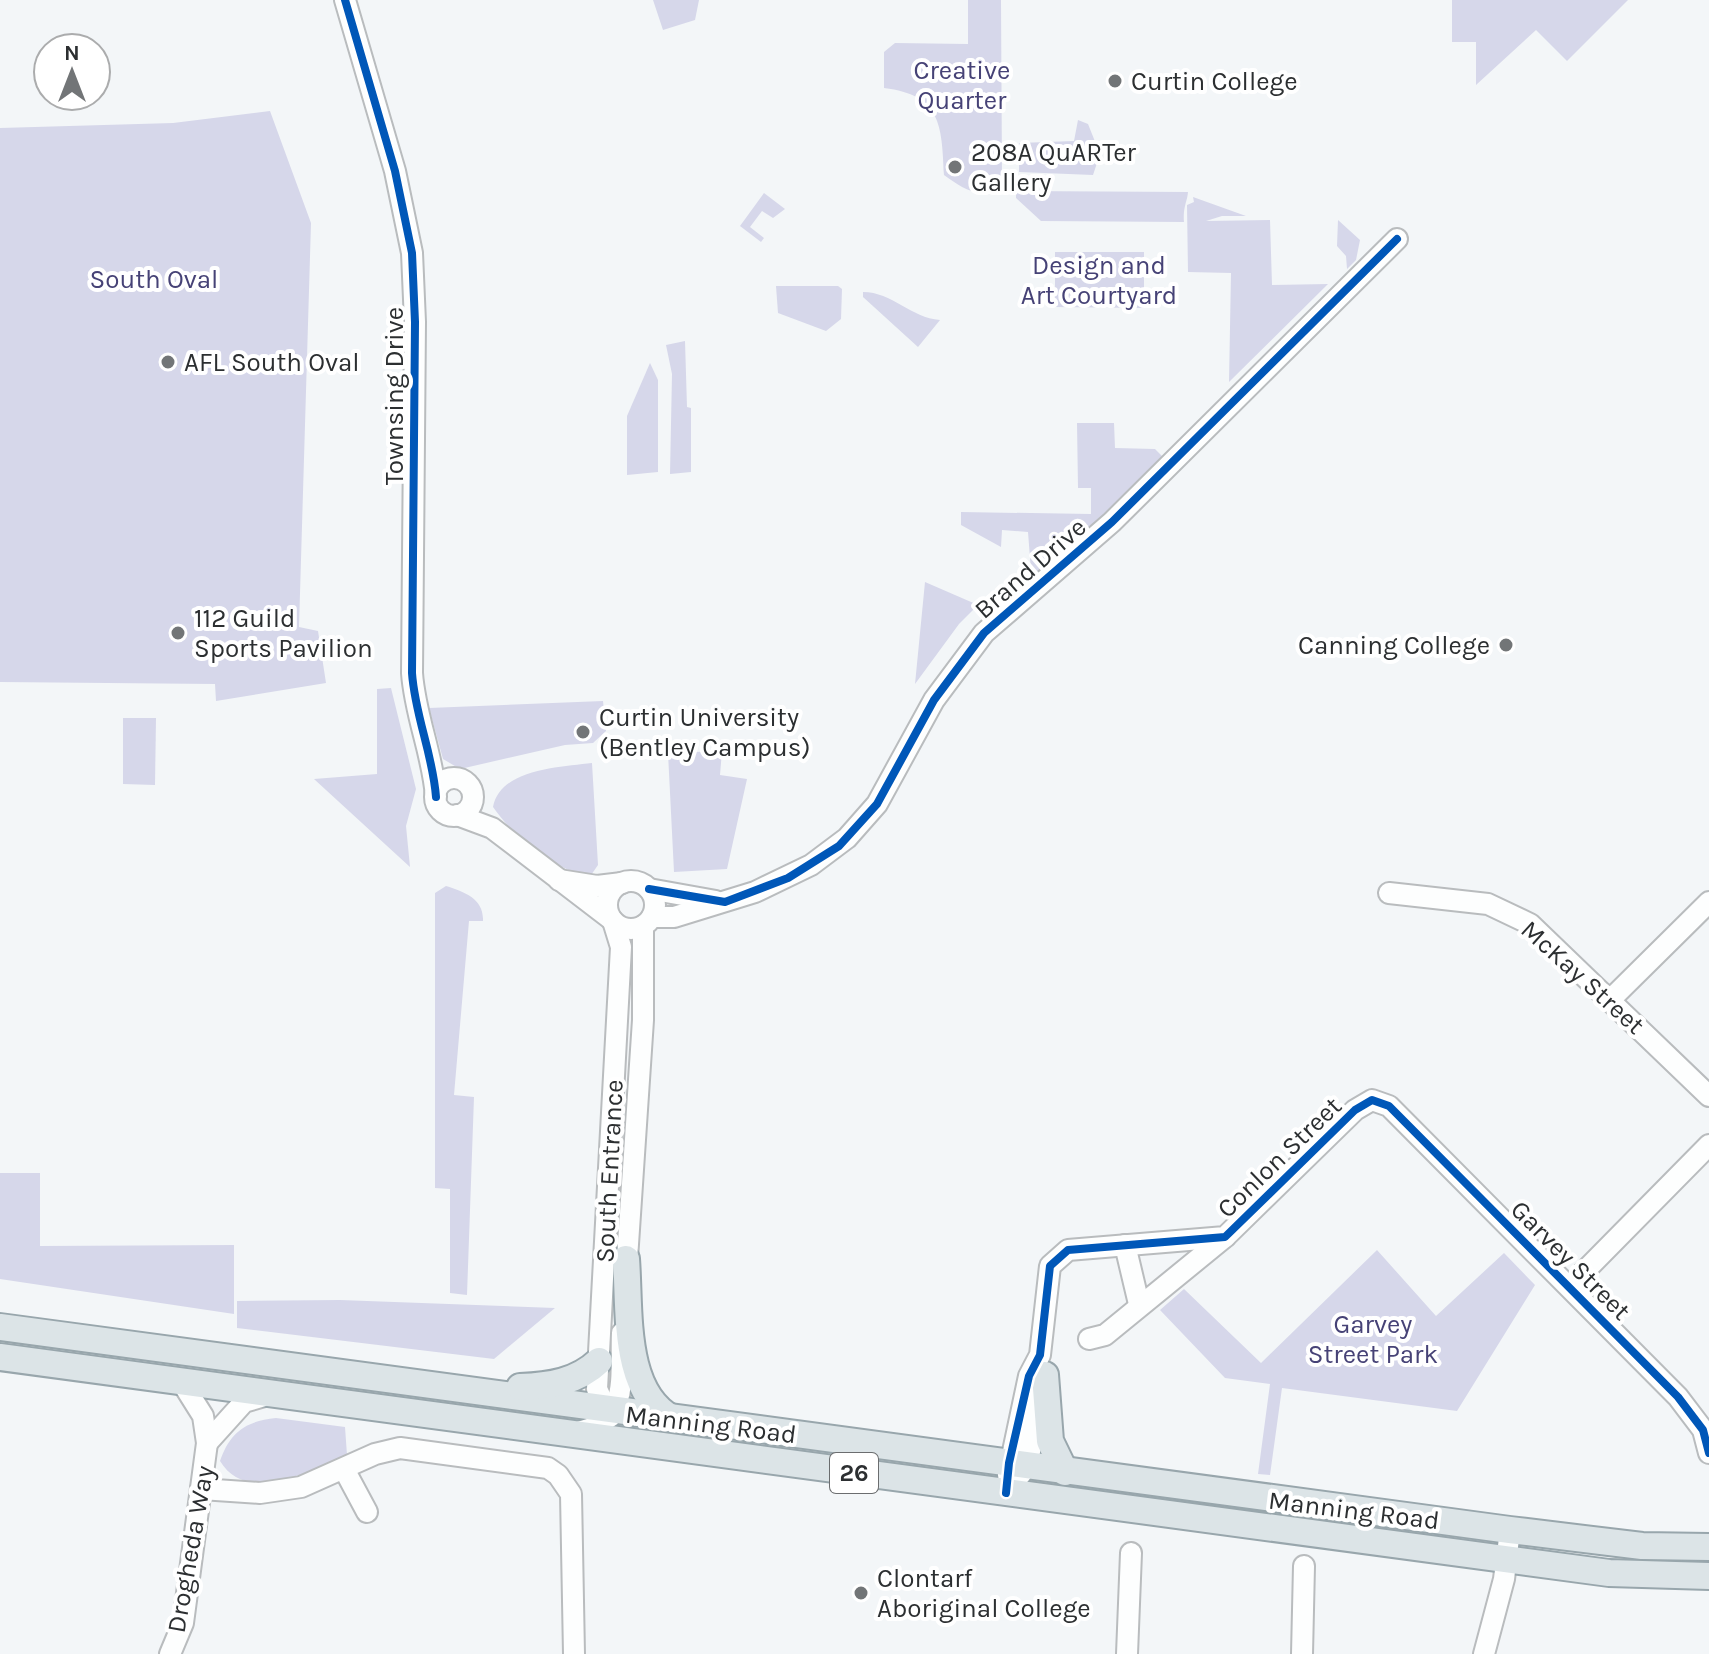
<svg xmlns="http://www.w3.org/2000/svg" width="1709" height="1654" viewBox="0 0 1709 1654" font-family="Karla,sans-serif">
<style>
.green{fill:#d6d7ea}
.lines{fill:none;stroke-linecap:round;stroke-linejoin:round}
.minor-casing{stroke:#b9bcbe;stroke-width:24}
.major-casing{stroke:#98a6ac;stroke-width:30}
.minor{stroke:#fdfefe;stroke-width:20}
.major{stroke:#dce4e7;stroke-width:26}
.cycleway-casing{stroke:#fff;stroke-width:13}
.cycleway{stroke:#0057b8;stroke-width:8}
.poi-dot{fill:#727577;stroke:#fff;stroke-width:3}
.labels{text-anchor:middle;stroke-width:8;stroke-linejoin:round;paint-order:stroke}
.shield{fill:#fff;stroke:#6b6d6f;stroke-width:2}
.shield-label{font-size:24px;font-weight:bold;fill:#2c2f31}
.park-label{font-size:26px;fill:#464276;stroke:#fff}
.poi-label{font-size:26px;fill:#2c2f31;stroke:#fff;text-anchor:start}
.street-label{font-size:26px;fill:#2c2f31;stroke:#fff}
</style>
<rect width="100%" height="100%" fill="#f3f6f8"/>
<!-- green -->
<g class="green">
<polygon points="653,0 699,0 695,20 663,30"/>
<path d="M968 0H1001L1002 178 999 187C978 200 961 187 944 175 942 125 941 95 884 88V52L895 43 968 44Z"/>
<polygon points="1452,0 1628,0 1567,61 1536,30 1476,85 1476,42 1452,42"/>
<polygon points="270,111 311,223 299,627 318,631 326,683 216,701 215,684 0,682 0,128 173,123"/>
<polygon points="1078,120 1088,124 1100,154 1093,175 1019,172 1019,143 1074,141"/>
<path d="M1016 191 1188 192C1187 203 1183 206 1184 222L1041 221 1016 198Z"/>
<polygon points="764,193 785,209 773,218 762,211 750,227 764,238 761,242 740,226"/>
<polygon points="1193,197 1246,216 1222,216 1206,221 1270,220 1272,285 1328,284 1229,382 1231,273 1188,272 1187,205 1194,202"/>
<polygon points="1338,220 1360,240 1356,260 1347,269 1346,256 1337,246"/>
<polygon points="1055,252 1144,252 1144,308 1055,307"/>
<polygon points="776,286 838,286 842,289 841,319 826,331 778,313"/>
<path d="M863 292C892 292 911 318 940 320L918 347 863 297Z"/>
<polygon points="685,341 687,407 691,408 691,472 670,474 672,374 666,345"/>
<polygon points="650,363 658,380 658,472 627,475 627,416"/>
<polygon points="1077,423 1114,423 1115,448 1155,449 1166,460 1032,584 1028,532 1002,530 1001,547 961,525 961,512 1091,514 1091,488 1078,488"/>
<polygon points="925,582 978,605 959,624 915,684"/>
<polygon points="391,688 416,789 406,826 410,867 314,779 377,774 377,689"/>
<polygon points="603,701 606,731 593,743 565,745 460,769 443,759 429,708"/>
<polygon points="123,718 156,718 155,785 123,784"/>
<polygon points="722,751 720,775 747,779 727,869 674,872 668,753"/>
<path d="M592 763 598 865 589 878C552 866 515 839 493 807 500 769 559 767 592 763Z"/>
<path d="M446 886C465 892 484 899 483 921H469L454 1095 474 1097 467 1295 450 1293V1189L435 1188V893Z"/>
<polygon points="0,1173 40,1173 40,1246 234,1245 234,1314 0,1279"/>
<polygon points="1377,1250 1436,1316 1504,1253 1535,1285 1457,1411 1282,1388 1270,1475 1258,1474 1270,1384 1225,1378 1160,1310 1184,1289 1261,1363"/>
<polygon points="340,1300 555,1308 494,1359 237,1328 237,1301"/>
<path d="M276 1418 345 1427 347 1455C311 1470 247 1506 220 1461 230 1432 246 1421 276 1418Z"/>
</g>
<g class="lines">
<!-- minor casing -->
<g class="minor-casing">
<g id="minor">
<path d="M345 0 395 171 412 253 415 322 412 673C415 716 433 755 436 797"/>
<circle cx="454" cy="797" r="19"/>
<polyline points="457,815 492,828 611,919"/>
<polyline points="559,880 597,886 622,883"/>
<circle cx="631" cy="905" r="24"/>
<polyline points="649,889 716,901"/>
<polyline points="1389,893 1488,904 1530,924 1709,1096"/>
<polyline points="652,917 674,917 755,892 811,865 847,838 877,804 934,700 984,633 1112,522 1397,239"/>
<polyline points="1611,999 1709,902"/>
<polyline points="1125,1245 1139,1304"/>
<polyline points="626,1274 643,1020 643,926"/>
<polyline points="1570,1286 1709,1145"/>
<polyline points="1089,1339 1105,1335 1225,1237"/>
<polyline points="610,1417 597,1389 621,947 613,921"/>
<path d="M577 1432C631 1423 620 1376 622 1333"/>
<polyline points="207,1443 244,1402 268,1395"/>
<polyline points="344,1469 367,1512"/>
<polyline points="1008,1475 1029,1376 1040,1355 1050,1266 1068,1250 1225,1237 1355,1110 1372,1100 1389,1106 1678,1397 1703,1430 1709,1453"/>
<polyline points="1020,1475 1027,1466 1041,1398"/>
<polyline points="201,1489 260,1493 301,1487 375,1454 400,1448 548,1468 558,1475 571,1494 574,1654"/>
<polyline points="170,1654 183,1623 207,1443 203,1416 181,1381"/>
<polyline points="1127,1654 1131,1553"/>
<polyline points="1302,1654 1304,1566"/>
<polyline points="1484,1654 1504,1579 1510,1530"/>
</g>
</g>
<!-- major casing -->
<g class="major-casing">
<g id="major">
<path d="M626 1259C630 1311 622 1392 673 1419"/>
<polyline points="0,1327 1510,1530 1642,1546 1709,1547"/>
<polyline points="0,1357 1609,1573 1709,1576"/>
<polyline points="1045,1375 1050,1441 1065,1472"/>
<path d="M520 1387C549 1386 577 1382 599 1361"/>
</g>
</g>
<!-- minor -->
<use href="#minor" class="minor"/>
<!-- major -->
<use href="#major" class="major"/>
<!-- cycleway casing -->
<g class="cycleway-casing">
<g id="cycleway">
<path d="M345 0 395 171 412 253 415 322 412 673C415 716 433 755 436 797"/>
<polyline points="649,889 725,902 788,878 839,846 877,804 934,700 984,633 1112,522 1397,239"/>
<polyline points="1006,1493 1009,1463 1029,1376 1040,1355 1050,1266 1068,1250 1225,1237 1355,1110 1372,1100 1389,1106 1678,1397 1703,1430 1709,1453"/>
</g>
</g>
<!-- cycleway -->
<use href="#cycleway" class="cycleway"/>
</g>
<!-- markers -->
<g class="poi-dot">
<circle cx="1115" cy="81" r="8"/>
<circle cx="955" cy="167" r="8"/>
<circle cx="168" cy="362" r="8"/>
<circle cx="178" cy="633" r="8"/>
<circle cx="1506" cy="645" r="8"/>
<circle cx="583" cy="732" r="8"/>
<circle cx="861" cy="1593" r="8"/>
</g>
<g class="labels">
<!-- shield labels -->
<rect class="shield" x="830" y="1453" width="48" height="40" rx="6"/>
<g class="shield-label">
<text x="854" y="1481">26</text>
</g>
<!-- park labels -->
<g class="park-label">
<text x="962" y="79">Creative<tspan x="962" dy="30">Quarter</tspan></text>
<text x="1099" y="274">Design and<tspan x="1099" dy="30">Art Courtyard</tspan></text>
<text x="154" y="288">South Oval</text>
<text x="1373" y="1333">Garvey<tspan x="1373" dy="30">Street Park</tspan></text>
</g>
<!-- poi labels -->
<g class="poi-label">
<text x="1131" y="90">Curtin College</text>
<text x="971" y="161">208A QuARTer<tspan x="971" dy="30">Gallery</tspan></text>
<text x="184" y="371">AFL South Oval</text>
<text x="194" y="627">112 Guild<tspan x="194" dy="30">Sports Pavilion</tspan></text>
<text x="1490" y="654" text-anchor="end">Canning College</text>
<text x="599" y="726">Curtin University<tspan x="599" dy="30">(Bentley Campus)</tspan></text>
<text x="877" y="1587">Clontarf<tspan x="877" dy="30">Aboriginal College</tspan></text>
</g>
<!-- street labels -->
<g class="street-label">
<text transform="translate(394 396) rotate(-90)" y="9">Townsing Drive</text>
<text transform="translate(1030 568) rotate(-41)" y="9">Brand Drive</text>
<text transform="translate(1583 977) rotate(42)" y="9">McKay Street</text>
<text transform="translate(1279 1157) rotate(-44)" y="9">Conlon Street</text>
<text transform="translate(609 1171) rotate(-87)" y="9">South Entrance</text>
<text transform="translate(1571 1260) rotate(45)" y="9">Garvey Street</text>
<text transform="translate(711 1424) rotate(7)" y="9">Manning Road</text>
<text transform="translate(1354 1510) rotate(7)" y="9">Manning Road</text>
<text transform="translate(190 1549) rotate(-80)" y="9">Drogheda Way</text>
</g>
</g>
<!-- north arrow -->
<g transform="translate(72 72)"><circle r="38" fill="#ffffff" stroke="#abacad" stroke-width="2"/>
<path d="M0-6L14 30L0 20L-14 30Z" fill="#727577"/>
<text y="-12" font-size="22" font-weight="bold" text-anchor="middle" fill="#2c2f31">N</text>
</g>
</svg>
